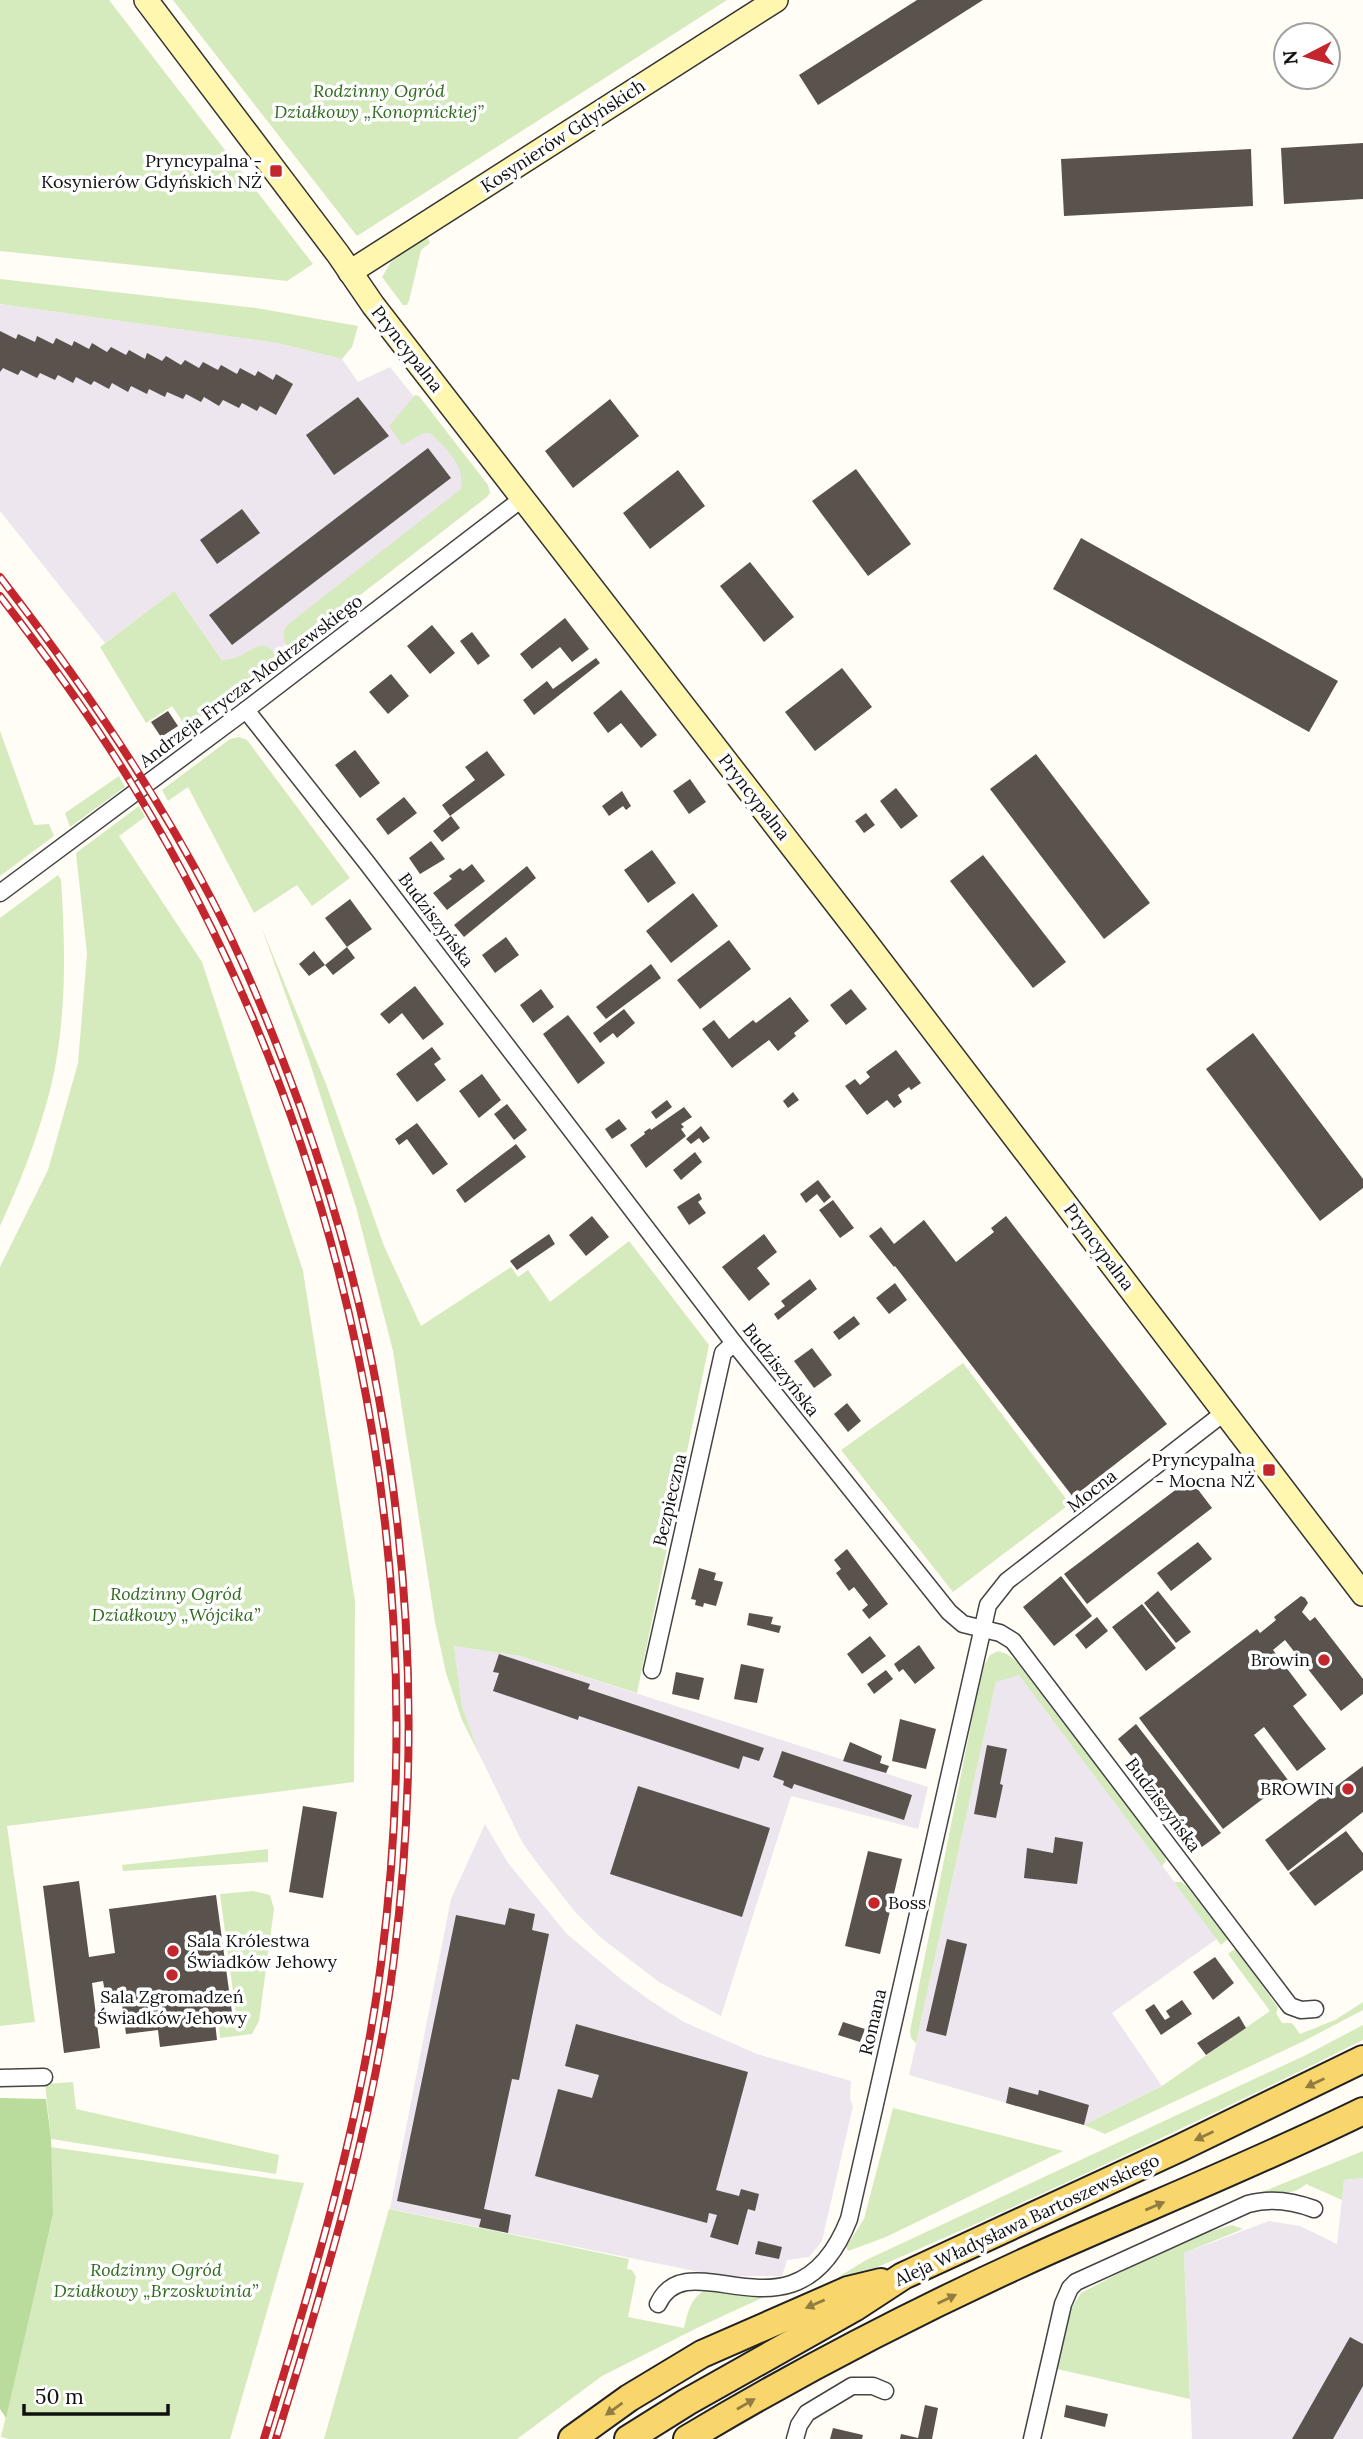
<svg xmlns="http://www.w3.org/2000/svg" width="1363" height="2439" viewBox="0 0 1363 2439" font-family="Lora,serif">
<style>
.industrial{fill:#eee6ef}
.green{fill:#d5ebbd}
.forest{fill:#b9dc9c}
.building{fill:#5a524d}
.lines{fill:none;stroke-linecap:round;stroke-linejoin:round}
.street-casing{stroke:#444;stroke-width:19}
.secondary-casing{stroke:#333;stroke-width:26}
.primary-casing{stroke:#222;stroke-width:30}
.street{stroke:#fff;stroke-width:16}
.secondary{stroke:#fff6b0;stroke-width:23}
.primary{stroke:#f9d66b;stroke-width:26}
.rail-casing{stroke:#c4262e;stroke-width:8}
.rail{stroke:#fff;stroke-width:5;stroke-dasharray:16;stroke-linecap:butt}
.oneway{fill:#917d42}
.poi-dot{fill:#c4262e;stroke:#fff;stroke-width:2.5}
.labels{text-anchor:middle;stroke-width:7;stroke-linejoin:round;paint-order:stroke}
.park-label{font-size:18px;font-style:italic;fill:#2f6b1f;stroke:#fff}
.street-label{font-size:18px;fill:#111;stroke:#fff}
.poi-label{font-size:18px;fill:#111;stroke:#fff;text-anchor:end}
</style>
<rect width="100%" height="100%" fill="#fffdf5"/>
<!-- industrial -->
<g class="industrial">
<polygon points="0,304 277,343 342,359 358,382 390,367 485,485 485,495 237,681 174,591 105,643 0,511"/>
<polygon points="454,1646 520,1656 928,1787 918,1829 791,1796 721,2016 659,1982 600,1937 575,1912 537,1863 522,1842 479,1754 462,1706"/>
<polygon points="1019,1674 1217,1939 1112,2013 1162,2086 1084,2125 909,2075 996,1682"/>
<polygon points="485,1824 508,1863 567,1934 622,1980 651,2001 684,2022 757,2054 851,2081 850,2099 853,2106 822,2241 809,2257 787,2260 782,2276 719,2276 390,2209 451,1899"/>
<polygon points="1363,2178 1363,2439 1192,2439 1184,2253 1269,2221 1300,2226 1337,2244 1344,2180"/>
</g>
<!-- green -->
<g class="green">
<polygon points="0,0 109,0 313,264 287,281 0,251"/>
<polygon points="173,0 727,0 357,236"/>
<polygon points="426,234 430,243 421,250 409,301 407,305 403,305 382,277 391,262"/>
<polygon points="0,279 256,308 358,326 352,347 342,359 277,343 0,304"/>
<path d="M415 395 419 396 488 485 490 493 487 497 289 650C284 642 282 635 286 626L461 489C466 466 445 447 430 433H424L402 445 389 426Z"/>
<path d="M174 591 222 660C250 661 260 628 279 659L186 727 172 706 146 723 100 647Z"/>
<polygon points="0,731 34,825 49,824 54,836 0,876"/>
<polygon points="239,737 247,740 350,878 312,906 297,885 254,913 188,787 168,801 162,790 230,739"/>
<polygon points="119,776 125,787 70,827 65,813"/>
<polygon points="139,806 145,817 119,836 202,962 303,1271 355,1601 354,1782 7,1826 35,2022 0,2026 0,1267 48,1170 78,1063 87,954 76,853"/>
<path d="M58 875 61 880C66 953 67 1034 46 1105 34 1147 18 1187 0 1226V918Z"/>
<polygon points="261,926 326,1084 384,1246 421,1326 511,1267 518,1277 528,1270 550,1302 629,1241 709,1345 637,1693 520,1656 454,1646 462,1706 479,1754 462,1720 446,1673 435,1622 393,1351 356,1207 309,1060"/>
<polygon points="963,1363 1070,1504 953,1592 841,1450"/>
<polygon points="998,1651 1007,1654 1015,1660 1164,1854 1166,1861 1162,1866 1019,1675 996,1682 916,2043 911,2038 910,2031 982,1669 990,1655"/>
<polygon points="268,1849 268,1862 123,1871 122,1865"/>
<polygon points="1174,1882 1182,1882 1188,1888 1228,1939 1221,1945"/>
<polygon points="253,1891 270,1895 274,1909 259,2021 252,2034 220,2038 219,2026 237,2022 220,1894"/>
<polygon points="1236,1948 1278,2008 1276,2013 1282,2023 1292,2023 1300,2034 1335,2020 1363,2002 1363,2010 1304,2041 1105,2134 1084,2125 1162,2086 1270,2011 1228,1954"/>
<path d="M1363 2025V2040C1186 2128 1008 2212 826 2289L840 2276 866 2260 1308 2054Z"/>
<polygon points="73,2082 76,2109 279,2155 276,2174 51,2139 45,2084"/>
<polygon points="893,2108 1063,2151 886,2237 848,2251 846,2247 864,2219"/>
<polygon points="50,2147 304,2183 230,2439 9,2439 1,2437 53,2216"/>
<path d="M1363 2151V2178L1344 2180 1342 2200 1306 2184C1293 2196 1278 2193 1262 2192Z"/>
<path d="M389 2209 629 2259 627 2269 632 2270 636 2277 628 2317 684 2328C688 2312 690 2298 706 2290L764 2297 699 2327 602 2376 517 2439H324Z"/>
<polygon points="1232,2225 1243,2229 1184,2253 1190,2399 1057,2369 1072,2307 1081,2293 1185,2239"/>
</g>
<!-- forest -->
<polygon class="forest" points="0,2098 46,2099 51,2139 53,2215 6,2418 0,2409"/>
<!-- building -->
<g class="building">
<polygon points="917,0 983,0 818,105 799,75"/>
<polygon points="1363,143 1363,199 1284,204 1281,148"/>
<polygon points="1251,149 1253,206 1064,216 1061,159"/>
<polygon points="0,331 16,339 18,334 35,342 37,336 53,344 56,338 72,346 74,341 89,349 92,343 107,352 111,347 126,355 129,350 145,359 147,353 162,361 166,356 181,365 185,360 199,368 203,362 218,370 221,365 237,374 240,368 255,376 258,371 273,380 276,374 293,384 276,415 260,406 257,411 242,403 239,408 223,400 219,406 204,397 201,402 186,394 183,399 167,392 165,397 149,389 147,394 131,386 128,392 112,383 109,389 94,381 91,385 76,377 73,383 58,375 55,380 40,373 37,378 21,370 18,375 3,368 0,372"/>
<polygon points="358,397 389,436 334,475 306,435"/>
<polygon points="610,399 639,436 573,488 545,451"/>
<polygon points="428,448 451,478 232,645 209,615"/>
<polygon points="856,469 911,544 868,576 812,501"/>
<polygon points="678,470 705,506 650,549 623,513"/>
<polygon points="242,509 260,533 217,564 200,540"/>
<polygon points="1081,538 1338,681 1309,732 1053,589"/>
<polygon points="750,562 794,617 764,642 720,586"/>
<polygon points="565,618 589,649 572,662 560,647 532,669 520,654"/>
<polygon points="432,625 455,653 430,674 407,646"/>
<polygon points="472,632 490,656 478,665 460,641"/>
<polygon points="596,658 600,663 534,715 523,700 547,681 553,689"/>
<polygon points="842,668 872,707 815,751 785,712"/>
<polygon points="391,674 409,696 388,714 369,692"/>
<polygon points="621,690 657,735 641,748 621,723 608,733 593,713"/>
<polygon points="168,711 178,726 161,737 151,722"/>
<polygon points="355,750 380,783 360,798 335,765"/>
<polygon points="487,751 505,775 450,816 442,805 475,780 465,767"/>
<polygon points="1036,754 1150,903 1104,939 990,789"/>
<polygon points="690,779 706,802 689,814 673,791"/>
<polygon points="896,788 918,816 901,829 880,801"/>
<polygon points="622,791 631,806 626,810 623,806 609,816 602,806"/>
<polygon points="404,797 417,813 388,835 376,819"/>
<polygon points="866,813 875,825 864,833 855,821"/>
<polygon points="451,816 460,828 442,842 433,831"/>
<polygon points="431,841 445,859 420,874 409,858"/>
<polygon points="652,850 676,883 648,903 624,870"/>
<polygon points="983,855 1066,962 1033,988 950,881"/>
<polygon points="472,864 485,881 447,910 433,893 452,879 449,876 460,868 463,871"/>
<polygon points="527,866 536,878 464,937 454,925"/>
<polygon points="693,893 718,926 671,963 646,931"/>
<polygon points="350,899 372,929 347,947 325,918"/>
<polygon points="506,937 519,955 495,973 482,955"/>
<polygon points="729,940 751,969 700,1009 677,980"/>
<polygon points="347,947 355,958 333,975 325,965"/>
<polygon points="314,951 325,965 309,976 299,964"/>
<polygon points="651,964 661,978 606,1019 596,1007"/>
<polygon points="415,986 444,1024 423,1040 402,1013 389,1024 380,1014"/>
<polygon points="541,989 554,1007 533,1023 520,1005"/>
<polygon points="851,989 867,1009 846,1025 830,1005"/>
<polygon points="790,997 809,1021 794,1033 796,1036 778,1051 769,1040 732,1068 702,1029 714,1020 729,1039 753,1020 756,1023"/>
<polygon points="624,1009 635,1023 617,1038 613,1033 600,1043 593,1033"/>
<polygon points="568,1015 605,1063 578,1084 543,1034"/>
<polygon points="1253,1033 1363,1179 1363,1188 1320,1221 1206,1069"/>
<polygon points="432,1047 441,1059 434,1064 446,1080 417,1102 396,1074"/>
<polygon points="896,1050 921,1083 911,1090 909,1087 898,1095 902,1102 894,1108 887,1100 867,1115 845,1086 855,1079 860,1085 870,1077 866,1072"/>
<polygon points="482,1074 501,1100 479,1118 459,1091"/>
<polygon points="793,1092 799,1100 788,1108 783,1101"/>
<polygon points="667,1100 672,1107 656,1119 651,1112"/>
<polygon points="507,1104 527,1130 514,1140 494,1114"/>
<polygon points="684,1107 692,1117 681,1124 684,1127 681,1129 686,1136 646,1168 630,1145 645,1134 644,1132 650,1128 651,1130"/>
<polygon points="619,1119 627,1129 612,1139 605,1129"/>
<polygon points="417,1123 448,1164 433,1175 407,1139 399,1145 395,1139"/>
<polygon points="701,1126 710,1138 703,1143 699,1138 691,1144 686,1139"/>
<polygon points="516,1144 526,1157 465,1203 456,1190"/>
<polygon points="695,1152 702,1162 681,1180 673,1170"/>
<polygon points="818,1180 831,1197 824,1203 817,1194 806,1203 800,1194"/>
<polygon points="699,1193 702,1199 698,1202 706,1213 689,1225 677,1207"/>
<polygon points="833,1200 854,1228 840,1238 819,1210"/>
<polygon points="592,1216 609,1237 586,1256 569,1235"/>
<polygon points="1006,1216 1167,1424 1073,1497 895,1266 894,1267 869,1236 881,1227 894,1244 924,1220 956,1262 994,1232 991,1228"/>
<polygon points="549,1234 555,1244 517,1270 510,1261"/>
<polygon points="764,1234 777,1252 757,1268 770,1284 749,1301 722,1267"/>
<polygon points="810,1279 817,1289 778,1320 774,1314 785,1306 781,1301"/>
<polygon points="895,1283 907,1300 889,1314 876,1298"/>
<polygon points="854,1316 860,1324 839,1340 833,1332"/>
<polygon points="812,1348 832,1375 814,1388 794,1361"/>
<polygon points="847,1403 861,1421 848,1432 834,1414"/>
<polygon points="1190,1479 1212,1508 1087,1604 1064,1574"/>
<polygon points="1198,1542 1212,1559 1171,1591 1157,1573"/>
<polygon points="847,1549 888,1604 869,1619 862,1610 868,1605 854,1587 849,1591 836,1573 841,1569 834,1560"/>
<polygon points="699,1568 716,1573 714,1580 723,1582 716,1606 704,1603 703,1607 695,1605 696,1600 691,1599"/>
<polygon points="1061,1576 1092,1616 1054,1646 1023,1607"/>
<polygon points="1158,1591 1191,1632 1176,1643 1144,1603"/>
<polygon points="1301,1596 1305,1598 1308,1603 1302,1612 1310,1621 1315,1617 1363,1679 1363,1694 1341,1711 1285,1640 1273,1650 1307,1695 1293,1706 1326,1749 1297,1771 1264,1727 1254,1735 1288,1780 1223,1829 1139,1718 1257,1629 1260,1633 1276,1620 1274,1617"/>
<polygon points="1142,1604 1176,1648 1146,1671 1112,1627"/>
<polygon points="749,1613 773,1617 771,1624 781,1626 779,1633 747,1625"/>
<polygon points="1097,1617 1108,1631 1086,1649 1075,1635"/>
<polygon points="870,1636 886,1656 862,1674 847,1654"/>
<polygon points="919,1645 935,1668 915,1684 903,1669 899,1672 894,1664"/>
<polygon points="499,1654 590,1684 588,1689 764,1748 759,1761 743,1756 739,1769 579,1716 578,1720 493,1691 499,1673 493,1672"/>
<polygon points="741,1664 764,1669 757,1703 734,1699"/>
<polygon points="886,1670 893,1679 874,1694 867,1684"/>
<polygon points="676,1672 704,1678 699,1700 672,1694"/>
<polygon points="900,1719 936,1729 926,1769 892,1761"/>
<polygon points="1136,1724 1221,1833 1202,1847 1118,1739"/>
<polygon points="850,1742 882,1756 880,1763 889,1766 886,1773 843,1761"/>
<polygon points="987,1745 1007,1749 1000,1784 1003,1785 996,1818 974,1814"/>
<polygon points="782,1751 912,1795 904,1820 794,1784 792,1789 783,1785 784,1781 773,1777"/>
<polygon points="1363,1766 1363,1812 1288,1871 1265,1840"/>
<polygon points="638,1786 770,1828 742,1917 610,1874"/>
<polygon points="303,1806 337,1812 323,1898 289,1892"/>
<polygon points="1346,1831 1363,1853 1363,1870 1315,1906 1289,1873"/>
<polygon points="1055,1837 1083,1842 1077,1884 1024,1878 1027,1848 1053,1853"/>
<polygon points="868,1851 902,1859 880,1954 845,1946"/>
<polygon points="79,1881 89,1957 115,1953 109,1909 216,1895 233,2020 215,2022 217,2040 160,2047 158,2030 126,2034 121,1997 106,1999 103,1981 92,1983 100,2048 64,2053 43,1886"/>
<polygon points="509,1908 535,1914 532,1930 549,1934 519,2080 512,2079 484,2209 511,2215 508,2233 479,2227 481,2219 397,2201 456,1915 505,1925"/>
<polygon points="947,1939 967,1944 946,2036 926,2031"/>
<polygon points="1215,1957 1234,1983 1213,2000 1193,1972"/>
<polygon points="1182,2000 1192,2014 1161,2035 1145,2010 1154,2004 1165,2020 1170,2017 1166,2011"/>
<polygon points="1239,2016 1246,2028 1206,2055 1197,2043"/>
<polygon points="843,2022 865,2029 860,2042 838,2035"/>
<polygon points="576,2024 748,2072 716,2190 739,2196 741,2189 759,2194 755,2211 748,2209 738,2245 710,2237 717,2215 709,2213 707,2223 535,2176 558,2089 592,2098 599,2075 565,2066"/>
<polygon points="1009,2087 1038,2095 1039,2090 1089,2105 1084,2125 1006,2103"/>
<polygon points="758,2241 782,2247 779,2259 755,2254"/>
<polygon points="1350,2337 1363,2344 1363,2386 1333,2439 1292,2439"/>
<polygon points="925,2405 938,2408 932,2439 900,2439 901,2434 918,2438"/>
<polygon points="1066,2405 1108,2414 1105,2427 1064,2417"/>
<polygon points="833,2428 863,2435 862,2439 830,2439"/>
</g>
<g class="lines">
<!-- street casing -->
<g class="street-casing">
<g id="street">
<polyline points="246,710 367,863 734,1343 949,1612 963,1624 1000,1633 1013,1641 1290,2006 1301,2010 1315,2009"/>
<polyline points="0,893 246,710 523,498"/>
<polyline points="652,1670 723,1353 734,1343"/>
<polyline points="0,2078 44,2077"/>
<path d="M658 2304C689 2237 796 2354 849 2219L988 1605 1007 1581 1225 1412"/>
<polyline points="795,2439 799,2425 807,2413 852,2386 873,2386 885,2391"/>
<path d="M1032 2439 1063 2304 1070 2288 1076 2282 1248 2204C1269 2198 1293 2201 1314 2209"/>
</g>
</g>
<!-- secondary casing -->
<g class="secondary-casing">
<g id="secondary">
<polyline points="146,0 338,254 373,305 859,933 1363,1594"/>
<polyline points="350,272 776,0"/>
</g>
</g>
<!-- primary casing -->
<g class="primary-casing">
<g id="primary">
<polyline points="572,2439 629,2398 702,2354 848,2290 881,2282"/>
<polyline points="628,2439 687,2402 854,2308 903,2276 1180,2148 1363,2059"/>
<path d="M687 2439C805 2368 928 2305 1053 2249 1157 2203 1261 2161 1363 2111"/>
</g>
</g>
<!-- street -->
<use href="#street" class="street"/>
<!-- secondary -->
<use href="#secondary" class="secondary"/>
<!-- primary -->
<use href="#primary" class="primary"/>
<!-- rail casing -->
<g class="rail-casing">
<g id="rail">
<path d="M0 577C79 679 152 785 212 900 247 967 275 1038 301 1109 399 1384 430 1669 394 1958 374 2123 325 2282 276 2439"/>
<path d="M0 596C48 658 94 721 135 789 349 1140 434 1557 381 1964 360 2127 312 2283 264 2439"/>
</g>
</g>
<!-- rail -->
<use href="#rail" class="rail"/>
</g>
<!-- one-way arrows -->
<defs><path id="oneway-solid" d="M-6-.8H1V-3.2L6.5 0L1 3.2V.8H-6Z" transform="scale(1.75)"/></defs>
<g class="oneway">
<use href="#oneway-solid" transform="translate(1315 2083) rotate(154)"/>
<use href="#oneway-solid" transform="translate(1204 2136) rotate(155)"/>
<use href="#oneway-solid" transform="translate(1155 2206) rotate(-23)"/>
<use href="#oneway-solid" transform="translate(947 2299) rotate(-26)"/>
<use href="#oneway-solid" transform="translate(815 2304) rotate(157)"/>
<use href="#oneway-solid" transform="translate(746 2404) rotate(-30)"/>
<use href="#oneway-solid" transform="translate(614 2409) rotate(144)"/>
</g>
<!-- markers -->
<g class="poi-dot">
<rect x="269" y="164" width="14" height="14" rx="3.5"/>
<rect x="1262" y="1463" width="14" height="14" rx="3.5"/>
<circle cx="1324" cy="1660" r="7"/>
<circle cx="1348" cy="1789" r="7"/>
<circle cx="874" cy="1903" r="7"/>
<circle cx="173" cy="1951" r="7"/>
<circle cx="172" cy="1975" r="7"/>
</g>
<g class="labels">
<!-- park labels -->
<g class="park-label">
<text x="379" y="97">Rodzinny Ogród<tspan x="379" dy="21">Działkowy „Konopnickiej”</tspan></text>
<text x="176" y="1600">Rodzinny Ogród<tspan x="176" dy="21">Działkowy „Wójcika”</tspan></text>
<text x="156" y="2276">Rodzinny Ogród<tspan x="156" dy="21">Działkowy „Brzoskwinia”</tspan></text>
</g>
<!-- street labels -->
<g class="street-label">
<text transform="translate(563 136) rotate(-33)" y="6">Kosynierów Gdyńskich</text>
<text transform="translate(407 349) rotate(52)" y="6">Pryncypalna</text>
<text transform="translate(251 681) rotate(-37)" y="6">Andrzeja Frycza-Modrzewskiego</text>
<text transform="translate(754 797) rotate(52)" y="6">Pryncypalna</text>
<text transform="translate(436 920) rotate(53)" y="6">Budziszyńska</text>
<text transform="translate(1099 1247) rotate(53)" y="6">Pryncypalna</text>
<text transform="translate(781 1370) rotate(52)" y="6">Budziszyńska</text>
<text transform="translate(1092 1491) rotate(-38)" y="6">Mocna</text>
<text transform="translate(670 1500) rotate(-77)" y="6">Bezpieczna</text>
<text transform="translate(1163 1805) rotate(53)" y="6">Budziszyńska</text>
<text transform="translate(873 2022) rotate(-77)" y="6">Romana</text>
<text transform="translate(1027 2220) rotate(-25)" y="6">Aleja Władysława Bartoszewskiego</text>
</g>
<!-- poi labels -->
<g class="poi-label">
<text x="262" y="167">Pryncypalna -<tspan x="262" dy="21">Kosynierów Gdyńskich NŻ</tspan></text>
<text x="1255" y="1466">Pryncypalna<tspan x="1255" dy="21">- Mocna NŻ</tspan></text>
<text x="1310" y="1666">Browin</text>
<text x="1334" y="1795">BROWIN</text>
<text x="888" y="1909" text-anchor="start">Boss</text>
<text x="187" y="1947" text-anchor="start">Sala Królestwa<tspan x="187" dy="21">Świadków Jehowy</tspan></text>
<text x="172" y="2003" text-anchor="middle">Sala Zgromadzeń<tspan x="172" dy="21">Świadków Jehowy</tspan></text>
</g>
</g>
<!-- north arrow -->
<g transform="translate(1307 56) rotate(264)"><circle r="33" fill="#ffffff" stroke="#a0a0a0" stroke-width="2"/>
<path d="M0-5L12 26L0 18L-12 26Z" fill="#c4262e"/>
<text y="-10" font-size="19" font-weight="bold" text-anchor="middle" fill="#111111">N</text>
</g>
<!-- scale -->
<path d="M24 2404v10h144v-10" fill="none" stroke="#111111" stroke-width="3.5"/>
<text x="35" y="2404" font-size="21" fill="#111111" stroke="#ffffff" stroke-width="5" paint-order="stroke">50 m</text>
</svg>
